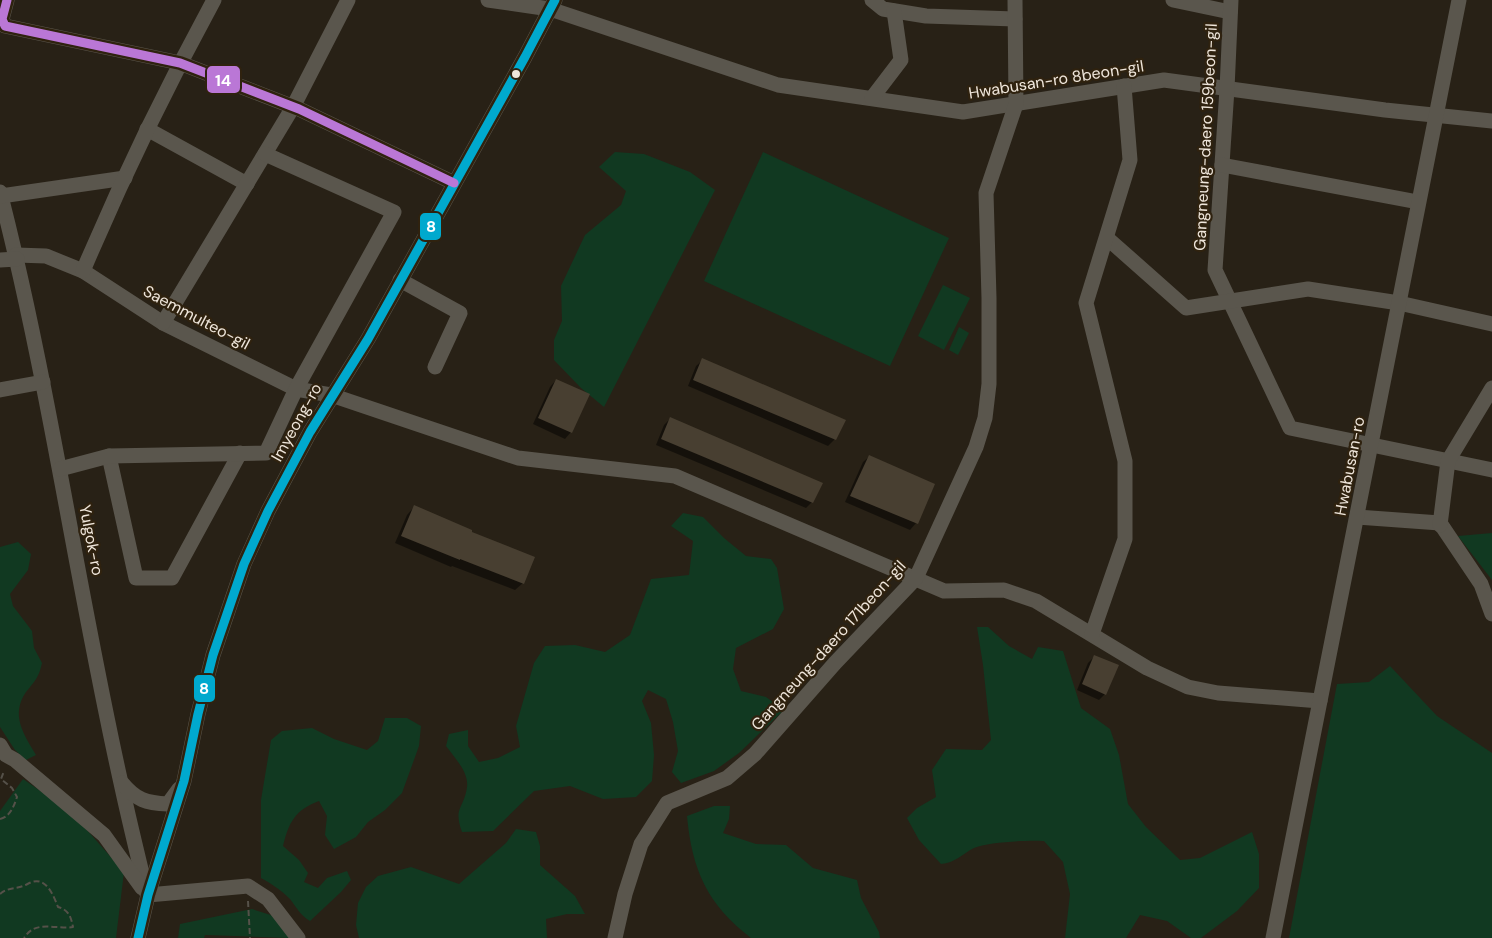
<svg xmlns="http://www.w3.org/2000/svg" width="1492" height="938" viewBox="0 0 1492 938" font-family="'DM Sans',sans-serif">
<style>
.green{fill:#113921}
.shadow{fill:#0007}
.building{fill:#483f31}
.lines{fill:none;stroke-linecap:round;stroke-linejoin:round}
.path{stroke:#555149;stroke-width:2;stroke-dasharray:6 3;stroke-linecap:butt}
.minor{stroke:#5a564d;stroke-width:15}
.bus-1-casing{stroke:#2f220f;stroke-width:14}
.bus-2-casing{stroke:#2f220f;stroke-width:14}
.bus-1{stroke:#00a9ce;stroke-width:9}
.bus-2{stroke:#ba77d6;stroke-width:9}
.bus-dot{fill:#efe6db;stroke:#2f220f;stroke-width:2}
.labels{text-anchor:middle;stroke-width:4.5;stroke-linejoin:round;paint-order:stroke}
.street-label{font-size:16px;fill:#efe6db;stroke:#2f220f}
.line-badge{stroke:#2f220f;stroke-width:2}
.badge-label{font-size:16px;text-anchor:middle;font-weight:bold;fill:#fff}
</style>
<rect width="100%" height="100%" fill="#282116"/>
<!-- green -->
<g class="green">
<polygon points="615,152 644,154 690,172 715,190 604,407 581,388 554,360 554,340 562,321 561,286 585,235 621,205 626,191 599,167"/>
<polygon points="763,152 949,238 890,366 704,281"/>
<polygon points="943,285 970,298 944,350 918,336"/>
<polygon points="959,327 969,333 958,355 949,350"/>
<path d="M683 513 703 517 724 538 746 556 771 559 777 568 784 609 773 629 736 648 733 669 741 691 766 697 784 710 739 753 714 771 681 783 672 772 678 751 673 722 666 699 648 690 642 701 651 723 654 755 652 781 636 797 603 799 570 786 534 791 493 831 462 832C453 807 464 809 467 787 469 772 454 757 446 746L449 734 468 730V746L479 762 498 758 520 747 516 726 534 663 545 646 575 645 605 652 630 635 651 579 689 575 693 541 671 526Z"/>
<polygon points="1492,533 1492,580 1458,536"/>
<path d="M18 542 31 554 28 570 10 594 13 606 32 631 34 648 42 663C39 677 35 681 26 692 10 715 24 735 36 755L26 760 15 750 0 727V547Z"/>
<path d="M977 627H988L1009 646 1032 659 1038 647 1063 651 1081 708 1110 729 1119 755 1128 804 1146 827 1180 860 1200 858 1252 832 1259 854V888L1237 911 1201 938H1191L1167 921 1140 915 1126 938H1065L1070 894 1063 862 1044 841C1028 840 988 842 974 848 962 854 955 863 941 864L919 840 907 818 917 808 936 797 932 770 946 749 982 750 991 740 983 665Z"/>
<polygon points="1390,666 1437,716 1492,753 1492,938 1289,938 1337,684 1369,682"/>
<path d="M385 718H407L421 726 419 746 402 793 385 810 368 822 356 837 334 849 325 835 327 816 319 801C295 810 289 822 283 846L299 860 308 873 304 882 318 888 327 878 347 871 351 880 341 892 310 921C300 915 297 908 290 899 281 890 272 884 261 878V800L271 740 282 731 312 728 334 739 367 750 378 741Z"/>
<polygon points="23,779 71,812 124,872 116,938 0,938 0,811"/>
<path d="M714 806H730L729 819 723 833 756 844 786 845 813 868 857 880 861 898 879 932 880 938H751C707 904 692 870 687 816Z"/>
<polygon points="516,829 536,832 540,846 540,865 575,896 585,914 567,914 546,919 547,938 359,938 356,925 358,903 366,887 378,876 411,867 459,884 506,843"/>
<polygon points="252,909 277,917 289,938 205,935 204,938 178,938 180,924"/>
</g>
<!-- shadow -->
<g class="shadow">
<polygon points="703,360 844,421 834,440 828,446 688,386 696,366"/>
<polygon points="556,380 571,432 565,439 533,424 550,387"/>
<polygon points="670,419 812,502 806,508 656,445 664,425"/>
<polygon points="870,456 933,485 916,523 910,530 845,502 863,462"/>
<polygon points="414,507 523,583 515,590 452,566 451,567 395,543 407,515"/>
<polygon points="1094,657 1105,694 1099,700 1077,690 1088,663"/>
</g>
<!-- building -->
<g class="building">
<polygon points="702,358 846,420 836,440 693,380"/>
<polygon points="556,379 590,394 572,433 538,418"/>
<polygon points="670,417 823,483 813,503 661,439"/>
<polygon points="869,455 935,484 918,524 850,496"/>
<polygon points="414,505 472,530 472,532 535,557 524,584 460,559 460,560 401,536"/>
<polygon points="1094,655 1119,665 1106,695 1082,684"/>
</g>
<g class="lines">
<!-- path -->
<g class="path">
<path d="M0 819C10 817 14 806 17 797L12 788 1 779 4 771"/>
<path d="M0 894C6 888 15 889 23 886 26 885 29 883 32 882 47 877 54 897 58 907 69 910 71 917 73 927 56 930 36 919 24 938"/>
<polyline points="248,901 250,938"/>
</g>
<!-- minor -->
<g class="minor">
<polyline points="7,0 2,19 5,26 180,63 299,109 454,183"/>
<polyline points="488,0 550,9 778,85 963,112 1164,80 1385,110 1492,121"/>
<polyline points="872,0 883,9 926,16 1015,19"/>
<polyline points="1173,0 1230,12"/>
<polyline points="1231,0 1227,89 1215,270 1290,428 1492,470"/>
<polyline points="872,98 901,60 894,11"/>
<polyline points="147,129 247,184"/>
<polyline points="1222,165 1418,202"/>
<path d="M0 192C50 387 77 587 121 783 129 820 138 857 147 894"/>
<polyline points="1,196 125,178"/>
<polyline points="1107,238 1186,308 1308,289 1399,303 1492,324"/>
<polyline points="16,255 46,256 83,271 163,323 296,389 331,395 518,458 675,476 944,591 1004,590 1036,601 1147,668 1188,687 1218,693 1320,701"/>
<polyline points="0,260 17,259"/>
<path d="M83 271C122 179 166 88 214 0"/>
<polyline points="400,280 460,313 435,367"/>
<polyline points="163,323 293,107 348,0"/>
<polyline points="0,390 43,382"/>
<polyline points="109,456 136,578 172,578 240,453"/>
<polyline points="60,469 109,456 266,453 296,389 394,212 265,154"/>
<polyline points="1357,517 1440,523 1481,584 1492,614"/>
<polyline points="1440,525 1448,461 1492,388"/>
<polyline points="1092,634 1125,539 1125,461 1086,303 1130,160 1124,86"/>
<polyline points="0,745 6,755 15,760 104,835 142,888"/>
<path d="M122 783C136 800 146 803 168 804L179 789"/>
<polyline points="148,895 248,886 268,899 298,938"/>
<polyline points="138,938 148,895 184,781 198,714 213,655 244,564 268,511 310,432 368,339 525,57 555,0"/>
<polyline points="615,938 625,894 641,844 667,803 727,778 755,754 835,663 916,578 976,447 985,418 989,384 989,298 986,193 1016,104 1015,0"/>
<polyline points="1273,938 1459,0"/>
</g>
<!-- bus-1 casing -->
<g class="bus-1-casing">
<polyline id="bus-1" points="138,938 148,895 184,781 198,714 213,655 244,564 268,511 310,432 368,339 525,57 555,0"/>
</g>
<!-- bus-2 casing -->
<g class="bus-2-casing">
<polyline id="bus-2" points="7,0 2,19 5,26 180,63 299,109 454,183"/>
</g>
<!-- bus-1 -->
<use href="#bus-1" class="bus-1"/>
<!-- bus-2 -->
<use href="#bus-2" class="bus-2"/>
</g>
<!-- markers -->
<circle class="bus-dot" cx="516" cy="74" r="5"/>
<g class="labels">
<!-- street labels -->
<g class="street-label">
<text transform="translate(1056 79) rotate(-9)" y="6">Hwabusan-ro 8beon-gil</text>
<text transform="translate(1205 137) rotate(-87)" y="6">Gangneung-daero 159beon-gil</text>
<text transform="translate(197 317) rotate(28)" y="6">Saemmulteo-gil</text>
<text transform="translate(296 422) rotate(-61)" y="6">Imyeong-ro</text>
<text transform="translate(1349 466) rotate(-79)" y="6">Hwabusan-ro</text>
<text transform="translate(92 540) rotate(79)" y="6">Yulgok-ro</text>
<text transform="translate(828 645) rotate(-48)" y="6">Gangneung-daero 171beon-gil</text>
</g>
</g>
<g class="line-badge">
<rect x="206" y="65" width="35" height="29" rx="6" fill="#ba77d6"/>
<rect x="419" y="212" width="23" height="29" rx="6" fill="#00a9ce"/>
<rect x="193" y="674" width="23" height="29" rx="6" fill="#00a9ce"/>
</g>
<g class="badge-label">
<text x="223" y="86">14</text>
<text x="431" y="232">8</text>
<text x="204" y="694">8</text>
</g>
</svg>
